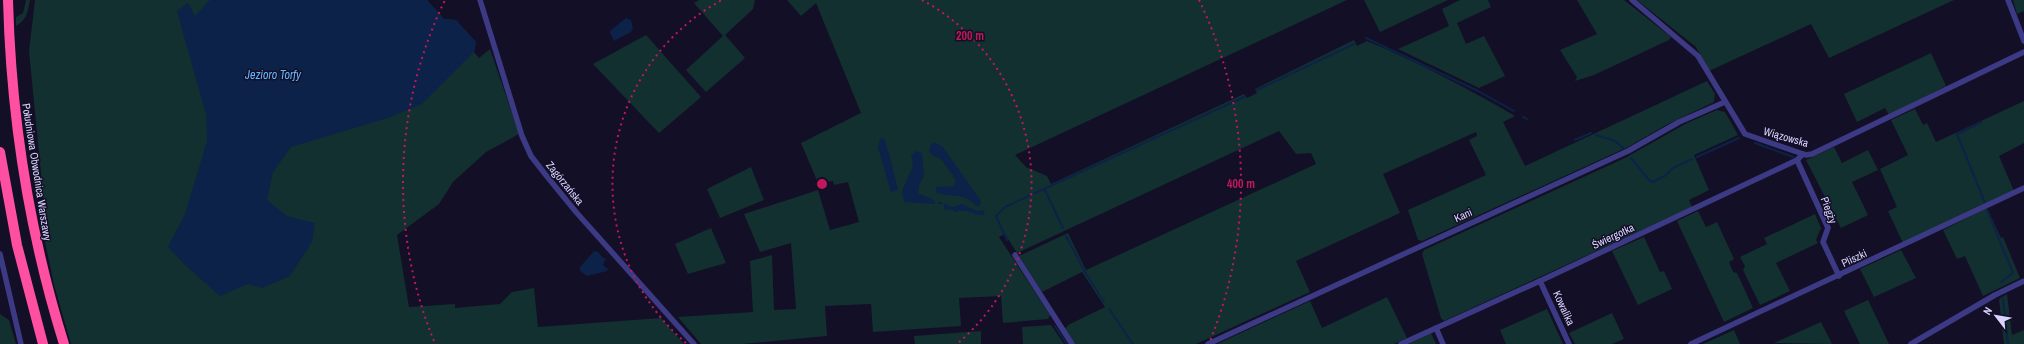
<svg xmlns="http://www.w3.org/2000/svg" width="2024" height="344" viewBox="0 0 2024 344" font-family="'Archivo Narrow',sans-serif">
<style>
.green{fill:#12302f}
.water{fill:#0c2248}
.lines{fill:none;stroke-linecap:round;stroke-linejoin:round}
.stream{stroke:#0c2248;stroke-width:2}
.street{stroke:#3d3a85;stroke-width:5.5}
.highway{stroke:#ff4fa3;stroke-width:10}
.ring{fill:none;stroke:#c2185b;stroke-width:2;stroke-dasharray:2 4}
.labels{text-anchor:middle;stroke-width:3;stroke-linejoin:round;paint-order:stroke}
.street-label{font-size:11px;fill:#d9d4ff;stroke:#130f26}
.water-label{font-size:12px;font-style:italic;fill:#62b6ff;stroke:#130f26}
.centre{fill:#c2185b;stroke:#130f26;stroke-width:2}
.ring-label{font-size:12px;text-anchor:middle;font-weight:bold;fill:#c2185b;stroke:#130f26;stroke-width:3;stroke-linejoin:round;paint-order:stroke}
</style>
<rect width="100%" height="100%" fill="#130f26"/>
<!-- green -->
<g class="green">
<path d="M26 0H30C28 11 27 20 16 26V17L23 13Z"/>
<polygon points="35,0 427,0 444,19 456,20 476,42 474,52 479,58 490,49 519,134 486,152 453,182 439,204 397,235 409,307 455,304 455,308 500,304 512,292 534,288 538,327 661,318 684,344 71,344 54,285 40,217 45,214 29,51"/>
<polygon points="699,0 755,0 753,9 725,35 745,58 706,92 686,70 723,36 694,3"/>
<path d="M787 0H1347L1015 155 1026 167 1047 176 1051 184 1244 94 1247 98 1257 93 1255 89 1354 40 1357 46 1367 41C1418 62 1467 88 1515 116L1503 122 1525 166 1707 81 1715 94 1714 102 1666 125 1628 147 1422 241 1418 240 1408 210 1486 175 1469 140 1477 136 1476 132 1383 174 1400 213 1296 261 1310 292 1196 344H1075L1065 329 1068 325 1105 307 1082 272 1042 292 1019 256 1068 233 1086 270 1316 164 1311 153 1296 154 1279 131 1017 253 1005 234 999 237 1050 315 1048 319 1003 323 1001 296 959 298 961 326 873 332 871 304 825 306 827 336 743 344H701L678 317 753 312 750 261 772 255 774 310 796 309 791 243 760 252 744 214 818 190 830 230 859 222 848 182 834 185 833 181 818 183 801 143 861 113 816 3 801 16Z"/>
<polygon points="1364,0 1448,0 1380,32"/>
<polygon points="1460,0 1488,0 1491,7 1457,23 1466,44 1484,36 1505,76 1479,88 1398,49 1449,26 1442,9"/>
<polygon points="1577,0 1624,0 1671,37 1669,40 1594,75 1575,81 1577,77 1560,50 1597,34"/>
<polygon points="1637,0 1954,0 1829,58 1811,24 1709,71 1696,47"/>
<polygon points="2013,0 2024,0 2024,11 2017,14"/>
<polygon points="646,35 701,97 659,133 593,64"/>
<polygon points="1931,53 1946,86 1889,115 1885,108 1857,122 1844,94"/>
<polygon points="2024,101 2024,143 1999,156 2014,191 1903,243 1888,211 1897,207 1880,169 1908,155 1891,120 1915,109 1923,125 1927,123 1936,142"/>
<polygon points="1717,110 1725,112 1738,135 1694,155 1709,190 1689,200 1692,207 1444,321 1441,318 1422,254 1424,250 1625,158 1687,123"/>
<polygon points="1834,147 1842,163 1868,150 1878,170 1852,182 1868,215 1841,228 1806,160"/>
<polygon points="751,167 764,200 720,218 707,189"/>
<polygon points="1987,208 2001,238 2003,237 2020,278 1983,296 1965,256 1957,259 1943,230"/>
<polygon points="1698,211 1706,227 1717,222 1734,259 1729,262 1733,272 1737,273 1753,308 1724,322 1677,221"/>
<polygon points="1815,214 1821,228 1816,240 1818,243 1776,263 1790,291 1760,305 1743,270 1745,266 1740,257 1767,244 1764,238"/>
<polygon points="711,228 726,263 688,274 675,244"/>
<polygon points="1644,237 1660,272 1664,271 1672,289 1638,305 1612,251"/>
<polygon points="1901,250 1916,278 1874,297 1860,269"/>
<polygon points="2007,294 2012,335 2024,330 2024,344 2004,344 1999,299"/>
<polygon points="1387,297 1407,338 1394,344 1217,344 1310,301 1322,328"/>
<polygon points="1868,300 1889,344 1860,344 1844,311"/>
<polygon points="1547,309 1563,344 1506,344 1500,330"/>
<polygon points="1612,313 1624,339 1612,344 1575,344 1569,333"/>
<polygon points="0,314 9,320 16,344 0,344"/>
<polygon points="1821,322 1832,344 1774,343"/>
<polygon points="1051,325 1064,344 1023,344 1022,327"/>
<polygon points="1734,330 1740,344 1703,344"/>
<polygon points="981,331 981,344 915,344 914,336"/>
<polygon points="1431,333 1436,344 1408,344"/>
</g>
<!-- water -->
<g class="water">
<polygon points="210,0 427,0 444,19 456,20 476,42 474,52 422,104 388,118 291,147 273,172 267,200 287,216 315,223 312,242 290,276 262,288 248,284 220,296 185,265 168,247 185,214 207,141 206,115 177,11 188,3 195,16"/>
<polygon points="626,18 631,20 633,28 631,32 614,41 610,33 611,30"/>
<polygon points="884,138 891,161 898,190 891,192 878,148 880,139"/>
<path d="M934 142 943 147 979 198 981 203 979 206H976C963 191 951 199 936 192V187L954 186 956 180 941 159 933 156 929 151 930 145Z"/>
<polygon points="916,151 922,153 924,176 919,185 918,193 934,200 935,204 904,202 902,191 913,166 911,155"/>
<path d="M938 201 953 207 962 204 977 211 983 210 985 212 983 215C970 215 970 208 954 212V210L944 209V204H938Z"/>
<polygon points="594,251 598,252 603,258 606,258 603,265 608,269 607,271 587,276 580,271 580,267"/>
</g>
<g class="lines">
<!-- stream -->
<g class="stream">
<polyline points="1366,38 1478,91 1514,111"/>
<polyline points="1257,90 1354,44"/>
<polyline points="1523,117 1527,119"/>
<polyline points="1982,122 1957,134 1985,203"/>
<polyline points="1596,135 1615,141 1623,148"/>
<polyline points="1575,140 1591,133"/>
<polyline points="1755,143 1793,157"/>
<polyline points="1697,157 1739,138"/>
<polyline points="1631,158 1649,180 1653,182 1666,175 1673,168 1692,159"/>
<polyline points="1045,190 1063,228"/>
<polyline points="1987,210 2013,273 2001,282"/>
<polyline points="1066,236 1085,272 1104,302"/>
<polyline points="1007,240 996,216 1005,207 1244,97"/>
<polyline points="2003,299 2008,344"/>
<polyline points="1109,309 1133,344"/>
<polyline points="1055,326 1067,344"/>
</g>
<!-- street -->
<g class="street">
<polyline points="480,0 522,136 531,156 545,174 576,212 694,344"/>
<polyline points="1632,0 1698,56 1745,134 1806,155 1812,154 2024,52"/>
<polyline points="2008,0 2024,41"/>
<polyline points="1797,160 1828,228 1823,242 1839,276"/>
<polyline points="0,254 21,344"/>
<polyline points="1015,255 1072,344"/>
<polyline points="1540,281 1569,344"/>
<polyline points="1436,328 1443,344"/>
<polyline points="1208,344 1628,151 1679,122 1725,102"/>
<polyline points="1401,344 1540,281 1797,160 1803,154"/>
<polyline points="1691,344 2024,188"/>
<polyline points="1911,344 1995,295 2024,281"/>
</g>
<!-- highway -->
<g class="highway">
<path d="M8 0C11 117 29 232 64 344"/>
<polyline points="0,152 17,245 43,344"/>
</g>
</g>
<!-- distance rings -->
<g class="ring">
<path d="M686 343A209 209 0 0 1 722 0M922 0A209 209 0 0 1 958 343"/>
<path d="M434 341A419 419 0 0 1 445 0M1199 0A419 419 0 0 1 1210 341"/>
</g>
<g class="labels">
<!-- street labels -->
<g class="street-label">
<text transform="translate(1786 137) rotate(16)" y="4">Wiązowska</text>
<text transform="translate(37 172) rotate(81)" y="4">Południowa Obwodnica Warszawy</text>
<text transform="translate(565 183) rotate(51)" y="4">Zagórzańska</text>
<text transform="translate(1829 210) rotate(70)" y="4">Piegży</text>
<text transform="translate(1463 215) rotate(-24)" y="4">Kani</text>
<text transform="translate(1613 236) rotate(-25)" y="4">Świergotka</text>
<text transform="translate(1854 258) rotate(-25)" y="4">Pliszki</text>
<text transform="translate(1564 308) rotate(65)" y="4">Kowalika</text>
</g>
<!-- water labels -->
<g class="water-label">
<text x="273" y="79">Jezioro Torfy</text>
</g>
</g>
<circle cx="822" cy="184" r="6" class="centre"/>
<g class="ring-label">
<text x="970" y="40">200 m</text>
<text x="1241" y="188">400 m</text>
</g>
<!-- north arrow -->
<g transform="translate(1996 316) rotate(301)" stroke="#130f26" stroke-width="3" paint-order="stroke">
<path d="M0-3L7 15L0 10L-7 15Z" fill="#d9d4ff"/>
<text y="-6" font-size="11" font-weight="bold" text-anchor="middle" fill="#d9d4ff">N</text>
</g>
</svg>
